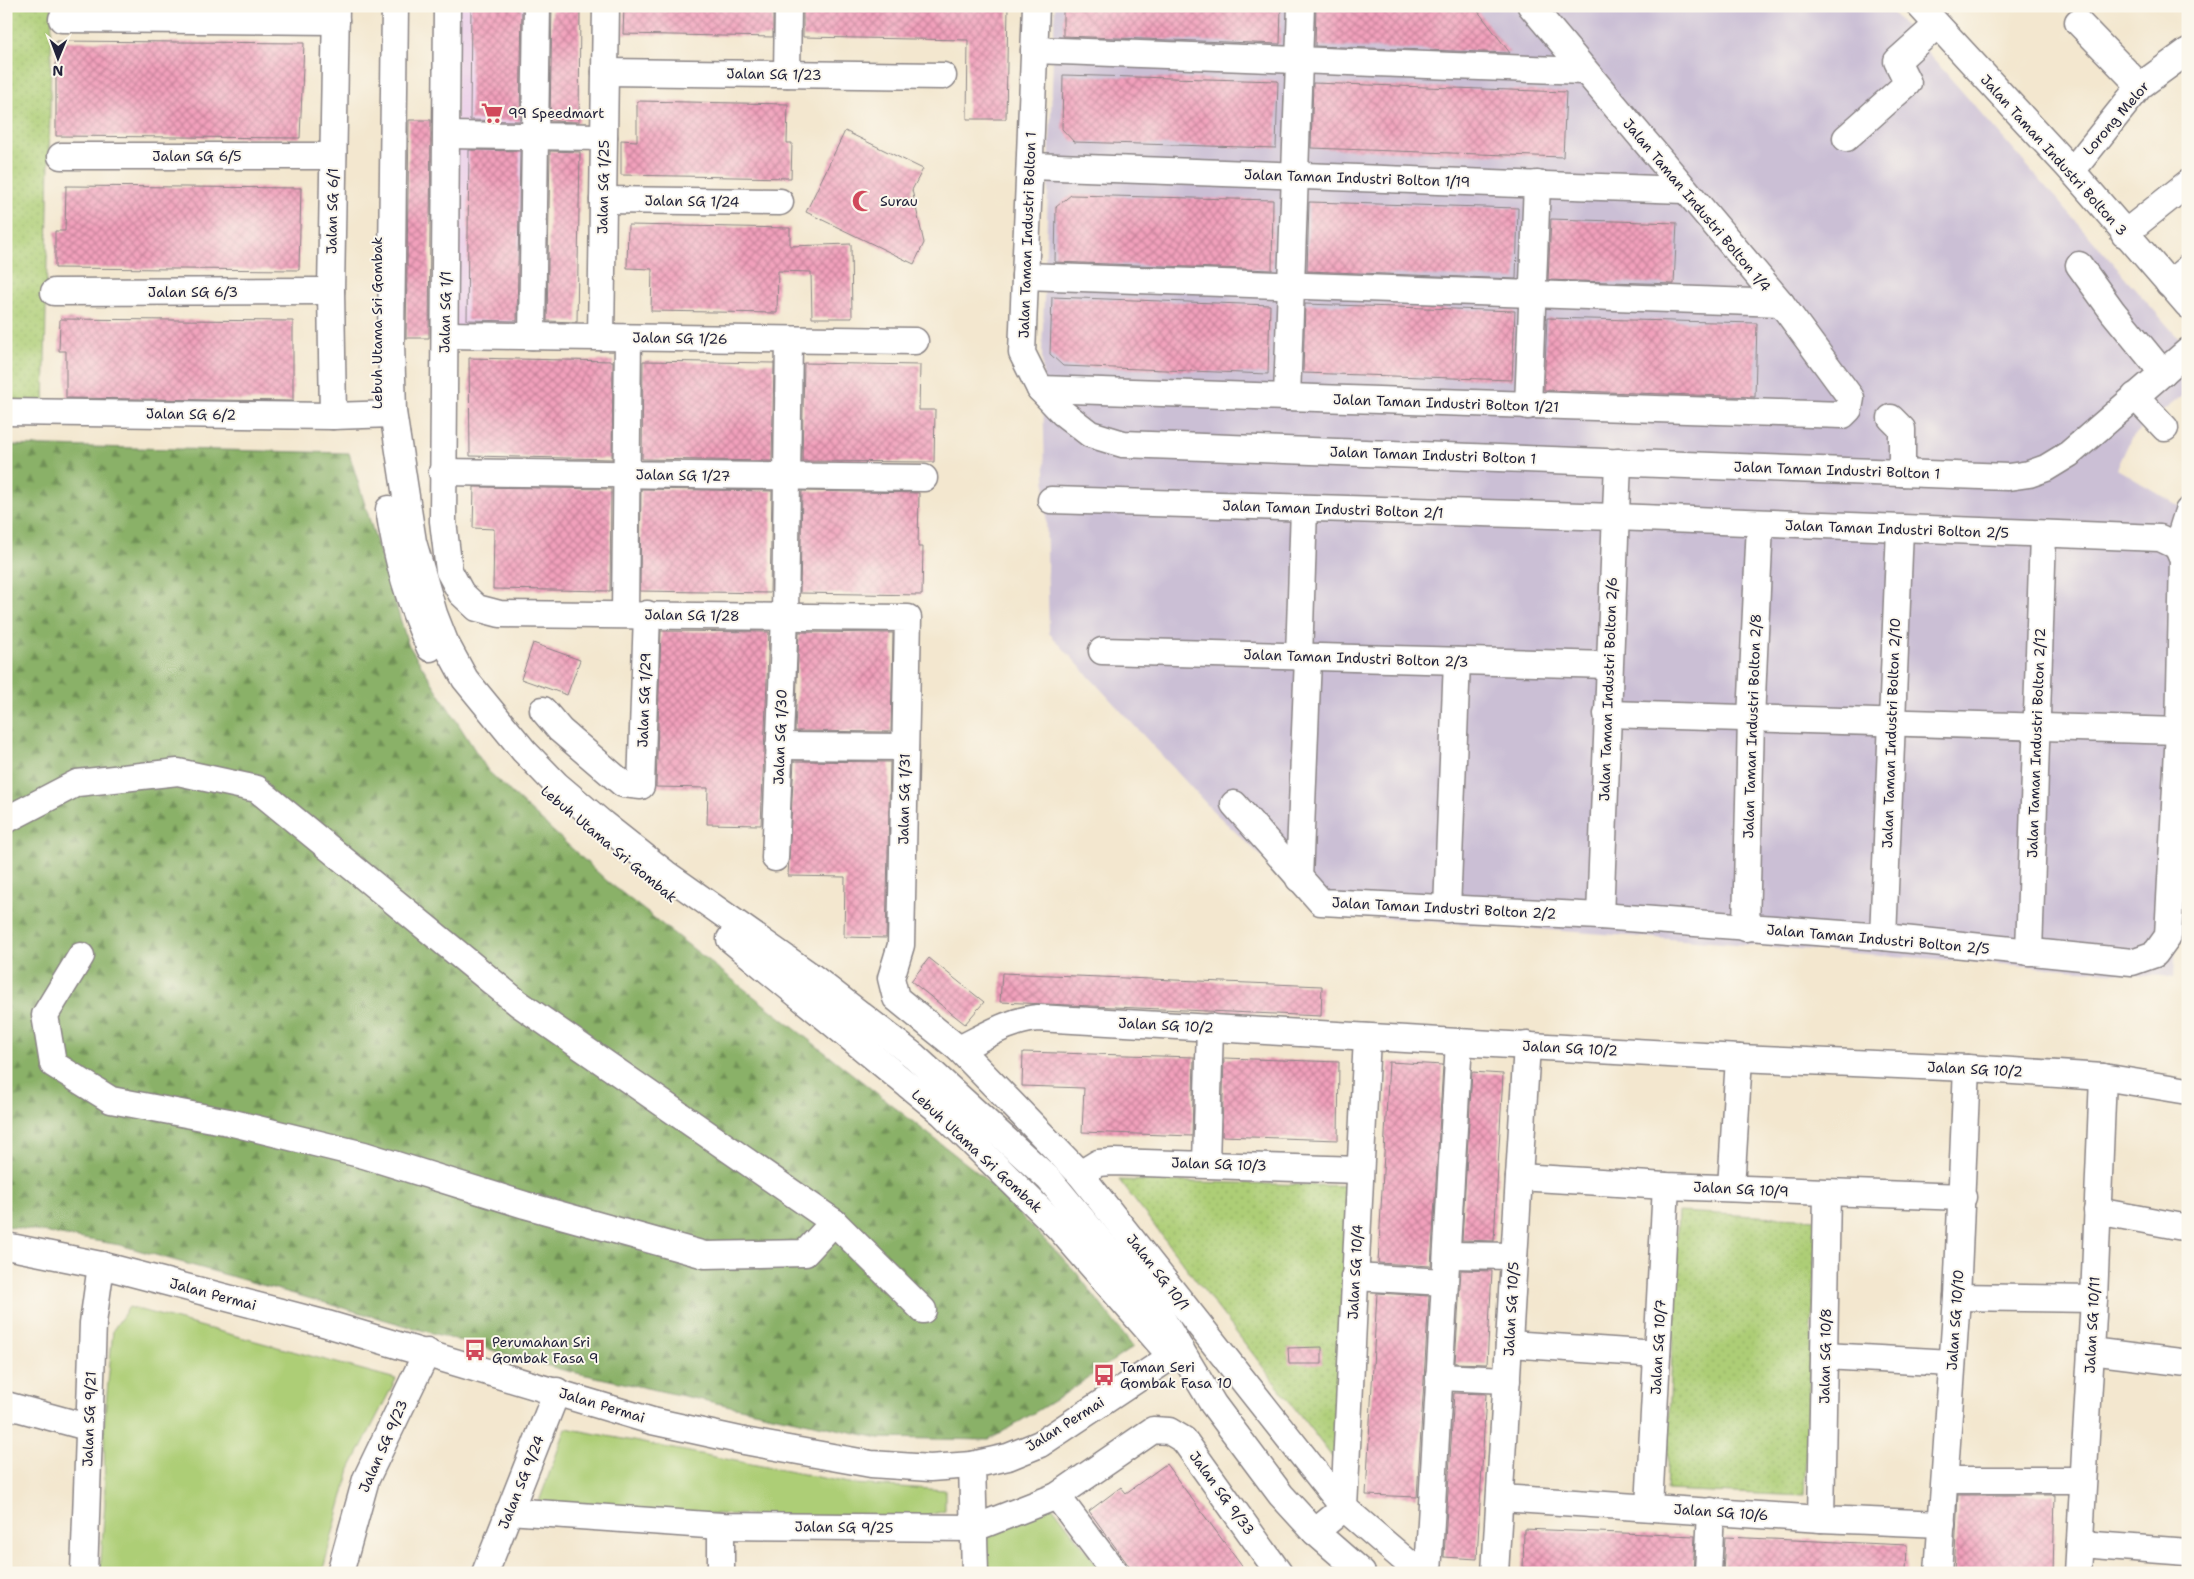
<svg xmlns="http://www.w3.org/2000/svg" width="2194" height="1579" viewBox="0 0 2194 1579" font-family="'Shantell Sans',sans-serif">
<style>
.built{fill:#ecd1ea}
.industrial{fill:#cbbfd5}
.grass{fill:#adce76;stroke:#687858}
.forest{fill:url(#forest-firs);stroke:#566a51}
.park{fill:url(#park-dots);stroke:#687858}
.building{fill:url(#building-cross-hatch)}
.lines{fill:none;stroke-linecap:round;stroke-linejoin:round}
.minor-casing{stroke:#8a8485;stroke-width:29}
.path{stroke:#8a8485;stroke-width:3;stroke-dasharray:4 4;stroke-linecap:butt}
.minor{stroke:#fff;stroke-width:26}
.labels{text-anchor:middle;stroke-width:4;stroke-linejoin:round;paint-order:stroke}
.street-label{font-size:14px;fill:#22223b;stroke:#fbf7ec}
.poi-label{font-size:14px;fill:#22223b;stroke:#fbf7ec;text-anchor:start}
</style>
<defs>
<pattern id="forest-firs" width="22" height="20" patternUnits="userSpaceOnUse" patternTransform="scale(1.25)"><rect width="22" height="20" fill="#8ab167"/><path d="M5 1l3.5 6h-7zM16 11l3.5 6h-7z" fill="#709056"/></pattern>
<pattern id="park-dots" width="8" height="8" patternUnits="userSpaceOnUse" patternTransform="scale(1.25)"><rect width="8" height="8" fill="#adce76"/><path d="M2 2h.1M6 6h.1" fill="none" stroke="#95b167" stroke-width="1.8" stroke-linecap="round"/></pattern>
<pattern id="building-cross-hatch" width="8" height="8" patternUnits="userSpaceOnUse" patternTransform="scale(1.25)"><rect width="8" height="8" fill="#f2a0bc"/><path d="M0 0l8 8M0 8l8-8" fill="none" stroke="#c4829a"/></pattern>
</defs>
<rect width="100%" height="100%" fill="#fbf7ec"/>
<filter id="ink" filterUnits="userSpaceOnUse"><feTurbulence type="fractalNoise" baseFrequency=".02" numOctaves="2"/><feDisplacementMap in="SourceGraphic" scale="10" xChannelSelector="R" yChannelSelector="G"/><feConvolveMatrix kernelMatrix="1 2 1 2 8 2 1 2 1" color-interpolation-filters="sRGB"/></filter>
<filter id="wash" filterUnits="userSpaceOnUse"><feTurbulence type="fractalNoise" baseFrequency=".0096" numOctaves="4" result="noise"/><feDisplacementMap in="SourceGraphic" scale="20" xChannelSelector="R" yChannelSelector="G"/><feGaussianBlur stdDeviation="1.12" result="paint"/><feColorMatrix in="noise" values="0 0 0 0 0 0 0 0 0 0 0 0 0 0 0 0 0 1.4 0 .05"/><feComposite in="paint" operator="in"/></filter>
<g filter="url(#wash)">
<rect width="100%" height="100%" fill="#f3e7cf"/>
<!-- built -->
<polygon class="built" points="457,6 531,6 526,330 455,330"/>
<!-- industrial -->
<polygon class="industrial" points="1055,6 1887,6 2188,349 2188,391 2132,436 2117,469 2188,511 2188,717 2174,977 1322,913 1212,810 1049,633 1042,352"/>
<!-- grass -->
<g class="grass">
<polygon points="129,1307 396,1379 350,1469 322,1573 100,1573 105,1503 104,1425 113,1330"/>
<polygon points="566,1428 854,1484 945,1490 945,1511 903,1521 537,1507"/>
<polygon points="1052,1506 1103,1573 982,1573 982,1531"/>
</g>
<!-- forest -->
<polygon class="forest" points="6,445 349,453 408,644 488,771 607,881 982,1176 1076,1272 1133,1347 1060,1397 989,1440 879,1438 563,1370 120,1245 6,1226"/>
<!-- park -->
<g class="park">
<polygon points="6,6 52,6 44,412 6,412"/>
<polygon points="1119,1180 1348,1186 1336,1462"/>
<polygon points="1678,1212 1817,1219 1804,1496 1666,1490"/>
</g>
<g id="blocks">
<!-- building -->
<g class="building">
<polygon points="471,6 522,6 520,121 470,120"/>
<polygon points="552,6 580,6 579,122 550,121"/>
<polygon points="624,6 773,7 773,37 623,34"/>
<polygon points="920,6 1008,6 1006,119 967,119 968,40 803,37 803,7 920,9"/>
<polygon points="1063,6 1281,6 1280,44 1063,36"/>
<polygon points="1316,6 1474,6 1510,53 1315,46"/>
<polygon points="56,41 304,43 300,138 56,136"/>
<polygon points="1063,75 1278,81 1276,148 1074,142 1062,129"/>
<polygon points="1313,83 1566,92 1563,157 1311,148"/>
<polygon points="637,101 788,104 787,143 792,143 791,178 621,175 621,140 637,141"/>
<polygon points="409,120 431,120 429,338 406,338"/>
<polygon points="845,131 923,169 912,190 924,243 914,264 806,212"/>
<polygon points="469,150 520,151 517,321 467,320"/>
<polygon points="550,151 580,152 577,322 547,321"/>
<polygon points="66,186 301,188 299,270 55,268 55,231 65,231"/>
<polygon points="1071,195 1273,200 1272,270 1055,262 1056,207"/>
<polygon points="1309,202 1518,208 1516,279 1307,271"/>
<polygon points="1551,219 1677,223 1674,284 1548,280"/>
<polygon points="628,225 790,228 790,246 851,244 852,318 812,318 811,272 778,271 777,313 651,311 652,269 627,268"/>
<polygon points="1052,297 1270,305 1268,374 1063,366 1050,354"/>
<polygon points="1305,304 1515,311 1512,380 1303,373"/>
<polygon points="1547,318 1757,323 1755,397 1544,390"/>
<polygon points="60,319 293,321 293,401 66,398 66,351 59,351"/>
<polygon points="469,358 613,361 612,459 470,456"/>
<polygon points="643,361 774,363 772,461 642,459"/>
<polygon points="804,363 920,365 919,410 935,410 934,462 802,461"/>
<polygon points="474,487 611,489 610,591 493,589 494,529 473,528"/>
<polygon points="641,489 772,491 770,593 640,591"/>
<polygon points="802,491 919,493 918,547 923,547 922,595 800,593"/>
<polygon points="661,631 769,632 761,825 707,824 708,788 656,787"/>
<polygon points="799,632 893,633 891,732 795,731"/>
<polygon points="533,643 580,660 567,695 521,679"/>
<polygon points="794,761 890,762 886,938 844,937 845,877 788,876"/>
<polygon points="929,958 984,1002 965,1024 911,981"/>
<polygon points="1002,973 1322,986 1321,1016 1000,1002"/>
<polygon points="1023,1052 1194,1057 1192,1136 1082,1132 1084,1088 1022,1086"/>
<polygon points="1224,1058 1339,1062 1338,1140 1222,1136"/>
<polygon points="1389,1062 1443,1065 1431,1266 1378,1263"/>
<polygon points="1472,1072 1503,1074 1494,1241 1462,1240"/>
<polygon points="1461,1270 1492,1271 1487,1364 1455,1363"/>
<polygon points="1377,1293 1429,1296 1417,1497 1366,1495"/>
<polygon points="1322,1347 1322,1364 1289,1364 1288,1348"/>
<polygon points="1454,1393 1486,1394 1477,1559 1444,1557"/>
<polygon points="1166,1464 1247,1573 1134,1573 1089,1511 1121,1487 1126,1493"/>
<polygon points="1958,1495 2055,1495 2053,1573 1954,1573"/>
<polygon points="1524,1529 1695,1536 1693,1573 1523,1571"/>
<polygon points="1725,1537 1907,1545 1906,1573 1723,1573"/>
</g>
</g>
</g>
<g filter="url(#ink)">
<use href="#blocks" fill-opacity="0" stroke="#8a8485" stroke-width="1"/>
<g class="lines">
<!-- minor casing -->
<g class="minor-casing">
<g id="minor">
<polyline points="395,6 391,343 393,412 413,542 434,614 445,642 465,679 524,751 557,785 603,824 665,873 811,976 914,1056 1049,1179 1155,1307 1213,1404 1281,1495 1315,1532 1362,1573"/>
<polyline points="447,6 443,521 449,571 461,593 477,608 500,614 908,618 901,945 891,978 896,998 959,1049 1080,1174 1344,1508 1420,1573"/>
<polyline points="1036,6 1022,353 1040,389 1063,413 1090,434 1123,444 2008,477 2029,474 2046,468 2069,454 2188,351"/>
<polyline points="1920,6 2072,171 2188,305"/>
<polyline points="62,19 336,21"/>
<polyline points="2078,22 2140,86"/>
<polyline points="1034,50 1584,71"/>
<polyline points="605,72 943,76"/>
<polyline points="787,74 788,6"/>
<polyline points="446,135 604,137"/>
<polyline points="1846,138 1908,83 1897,61 1937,25"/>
<polyline points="61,156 333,156"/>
<polyline points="1030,166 1684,190"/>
<polyline points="2072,171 2140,86 2188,51"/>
<polyline points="603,200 780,202"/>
<polyline points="2124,234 2188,183"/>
<polyline points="2079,265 2113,312 2163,373"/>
<polyline points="1025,276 1781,303"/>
<polyline points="2169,284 2188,268"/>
<polyline points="54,292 331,291"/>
<polyline points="445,335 915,341"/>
<polyline points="532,336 537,6"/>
<polyline points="601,337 606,6"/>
<polyline points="1040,389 1843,415 1849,409 1851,398 1781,303 1531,6"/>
<polyline points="2135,396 2165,428"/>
<polyline points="1287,397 1301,6"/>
<polyline points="1528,406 1537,184"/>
<polyline points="6,412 333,416 393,414"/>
<polyline points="333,416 331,291 336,6"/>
<polyline points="1891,418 1902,429 1902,473"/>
<polyline points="442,472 924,478"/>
<polyline points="1051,500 1615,517 2160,538 2177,546"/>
<path d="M389 509C396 558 409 603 430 648"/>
<polyline points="2177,546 2188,511"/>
<polyline points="625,614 628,338"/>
<polyline points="1102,651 1609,665"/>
<polyline points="1299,657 1304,508"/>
<polyline points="543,710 560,730 623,784 641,786 647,614"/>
<polyline points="1607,714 2179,731"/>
<polyline points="779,746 905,747"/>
<polyline points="1234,804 1321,902 1600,916 1883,937 2132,962 2155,954 2168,936 2179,731 2183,560 2177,546"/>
<polyline points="6,820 77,783 178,772 257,789 518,1003 834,1222 805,1253 705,1255 525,1205 364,1155 229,1122 111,1100 53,1064 45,1015 81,956"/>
<polyline points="775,858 785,616 789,340"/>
<polyline points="1299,879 1308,658"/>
<polyline points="1447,909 1457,661"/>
<polyline points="1600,916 1618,462"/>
<polyline points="1746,928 1751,719 1760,524"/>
<polyline points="1883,937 1900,529"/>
<polyline points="730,939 942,1113 1058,1227 1169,1354"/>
<polyline points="2029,952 2043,535"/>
<path d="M959 1049C984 1037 1010 1020 1038 1018L1739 1058 1967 1068 2103 1077 2188 1091"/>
<polyline points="1206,1163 1210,1027"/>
<polyline points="1080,1174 1098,1163 1113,1162 1360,1170"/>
<polyline points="1519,1177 1666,1186 1963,1197"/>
<polyline points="1731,1188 1739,1058"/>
<polyline points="2097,1211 2188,1228"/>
<polyline points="834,1222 923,1310"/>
<polyline points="6,1246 101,1265 327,1324 652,1421 744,1441 871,1464 930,1468 972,1465 1008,1457 1040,1444 1181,1350"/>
<polyline points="1447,1255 1514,1256"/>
<polyline points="1354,1277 1445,1282"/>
<polyline points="1957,1297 2094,1299"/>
<polyline points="1509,1344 1657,1354"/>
<polyline points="2091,1351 2188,1363"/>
<polyline points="1825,1356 1952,1363"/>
<polyline points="1439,1377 1507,1380"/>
<polyline points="6,1405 87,1427"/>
<polyline points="972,1465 975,1573"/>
<polyline points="1945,1480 2083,1480"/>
<polyline points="1057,1496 1115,1573"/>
<polyline points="1500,1498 1821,1519 1942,1524"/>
<polyline points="1649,1507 1666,1186"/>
<polyline points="509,1511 721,1526 975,1528 1057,1496 1153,1430 1169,1431 1184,1440 1279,1573"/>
<polyline points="1821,1519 1827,1193"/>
<polyline points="1315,1532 1344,1508 1367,1037"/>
<polyline points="2080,1544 2188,1552"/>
<polyline points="84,1573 93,1323 101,1265"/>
<polyline points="340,1573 366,1479 427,1352"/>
<polyline points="485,1573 557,1391"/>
<polyline points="721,1573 721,1526"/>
<polyline points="1428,1573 1459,1042"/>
<polyline points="1495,1573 1527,1045"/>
<polyline points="1708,1573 1711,1511"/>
<polyline points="1938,1573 1957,1297 1967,1068"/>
<polyline points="2078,1573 2094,1299 2103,1077"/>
</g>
</g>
<!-- path -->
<polyline class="path" points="6,264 8,267 6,365"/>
<!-- minor -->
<use href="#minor" class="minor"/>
</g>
</g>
<!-- icons -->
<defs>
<g id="supermarket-bare" transform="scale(1.725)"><path d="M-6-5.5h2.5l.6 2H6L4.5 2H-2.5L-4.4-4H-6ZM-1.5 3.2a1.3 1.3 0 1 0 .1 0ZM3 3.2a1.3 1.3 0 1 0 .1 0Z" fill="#d1495b" stroke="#fbf7ec" stroke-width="2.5" paint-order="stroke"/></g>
<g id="mosque-bare" transform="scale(1.725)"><path d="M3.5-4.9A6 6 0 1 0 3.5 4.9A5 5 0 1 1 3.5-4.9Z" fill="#d1495b" stroke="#fbf7ec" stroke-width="2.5" paint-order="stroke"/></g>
<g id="bus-bare" transform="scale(1.725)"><path d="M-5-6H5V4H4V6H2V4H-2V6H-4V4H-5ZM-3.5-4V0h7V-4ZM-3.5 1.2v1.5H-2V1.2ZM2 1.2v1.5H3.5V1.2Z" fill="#d1495b" stroke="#fbf7ec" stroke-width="2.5" paint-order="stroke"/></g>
</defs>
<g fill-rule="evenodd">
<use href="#supermarket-bare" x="492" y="113"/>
<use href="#mosque-bare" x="863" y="201"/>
<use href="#bus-bare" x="475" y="1350"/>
<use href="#bus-bare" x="1104" y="1375"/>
</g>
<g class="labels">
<!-- street labels -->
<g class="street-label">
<text transform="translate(774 74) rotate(1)" y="5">Jalan SG 1/23</text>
<text transform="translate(2116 118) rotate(-49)" y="5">Lorong Melor</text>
<text transform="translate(2054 155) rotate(48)" y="5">Jalan Taman Industri Bolton 3</text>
<text x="197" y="161">Jalan SG 6/5</text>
<text transform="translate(1357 178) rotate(2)" y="5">Jalan Taman Industri Bolton 1/19</text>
<text transform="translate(603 187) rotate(-89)" y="5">Jalan SG 1/25</text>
<text transform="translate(692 201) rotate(1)" y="5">Jalan SG 1/24</text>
<text transform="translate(1697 205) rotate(50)" y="5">Jalan Taman Industri Bolton 1/4</text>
<text transform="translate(332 211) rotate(-89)" y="5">Jalan SG 6/1</text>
<text transform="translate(1027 235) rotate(-88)" y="5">Jalan Taman Industri Bolton 1</text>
<text x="193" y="297">Jalan SG 6/3</text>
<text transform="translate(445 312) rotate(-89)" y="5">Jalan SG 1/1</text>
<text transform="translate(377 323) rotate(-90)" y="5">Lebuh Utama Sri Gombak</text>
<text transform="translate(680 338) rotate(1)" y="5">Jalan SG 1/26</text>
<text transform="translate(1446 403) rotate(2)" y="5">Jalan Taman Industri Bolton 1/21</text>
<text transform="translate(191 414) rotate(1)" y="5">Jalan SG 6/2</text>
<text transform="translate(1433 455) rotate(2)" y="5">Jalan Taman Industri Bolton 1</text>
<text transform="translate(1837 470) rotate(2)" y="5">Jalan Taman Industri Bolton 1</text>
<text transform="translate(683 475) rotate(1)" y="5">Jalan SG 1/27</text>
<text transform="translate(1333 509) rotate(2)" y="5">Jalan Taman Industri Bolton 2/1</text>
<text transform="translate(1897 529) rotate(2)" y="5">Jalan Taman Industri Bolton 2/5</text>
<text transform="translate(692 615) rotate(1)" y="5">Jalan SG 1/28</text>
<text transform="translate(1356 658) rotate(2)" y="5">Jalan Taman Industri Bolton 2/3</text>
<text transform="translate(1608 689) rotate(-88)" y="5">Jalan Taman Industri Bolton 2/6</text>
<text transform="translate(644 700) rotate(-88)" y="5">Jalan SG 1/29</text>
<text transform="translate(1752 726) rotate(-88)" y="5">Jalan Taman Industri Bolton 2/8</text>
<text transform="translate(1891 733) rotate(-88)" y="5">Jalan Taman Industri Bolton 2/10</text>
<text transform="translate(780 737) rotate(-88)" y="5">Jalan SG 1/30</text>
<text transform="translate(2036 743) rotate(-88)" y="5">Jalan Taman Industri Bolton 2/12</text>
<text transform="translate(904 799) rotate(-89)" y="5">Jalan SG 1/31</text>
<text transform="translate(609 844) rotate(40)" y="5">Lebuh Utama Sri Gombak</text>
<text transform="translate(1444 908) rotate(3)" y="5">Jalan Taman Industri Bolton 2/2</text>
<text transform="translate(1878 939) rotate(5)" y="5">Jalan Taman Industri Bolton 2/5</text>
<text transform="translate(1166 1025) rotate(3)" y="5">Jalan SG 10/2</text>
<text transform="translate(1570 1048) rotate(3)" y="5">Jalan SG 10/2</text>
<text transform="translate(1975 1069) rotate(3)" y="5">Jalan SG 10/2</text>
<text transform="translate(977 1151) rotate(43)" y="5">Lebuh Utama Sri Gombak</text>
<text transform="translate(1219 1164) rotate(2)" y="5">Jalan SG 10/3</text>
<text transform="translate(1741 1189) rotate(3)" y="5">Jalan SG 10/9</text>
<text transform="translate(1158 1272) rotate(52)" y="5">Jalan SG 10/1</text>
<text transform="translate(1355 1272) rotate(-87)" y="5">Jalan SG 10/4</text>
<text transform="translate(213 1294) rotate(15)" y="5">Jalan Permai</text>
<text transform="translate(1511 1309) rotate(-87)" y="5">Jalan SG 10/5</text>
<text transform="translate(1955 1320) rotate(-86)" y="5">Jalan SG 10/10</text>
<text transform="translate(2092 1325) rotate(-87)" y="5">Jalan SG 10/11</text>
<text transform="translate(1658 1347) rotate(-87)" y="5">Jalan SG 10/7</text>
<text transform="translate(1825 1356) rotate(-89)" y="5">Jalan SG 10/8</text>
<text transform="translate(602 1405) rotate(17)" y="5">Jalan Permai</text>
<text transform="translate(89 1419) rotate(-88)" y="5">Jalan SG 9/21</text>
<text transform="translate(1065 1424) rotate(-32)" y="5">Jalan Permai</text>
<text transform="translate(383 1446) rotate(-66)" y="5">Jalan SG 9/23</text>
<text transform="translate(521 1482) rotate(-68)" y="5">Jalan SG 9/24</text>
<text transform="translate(1222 1493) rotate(54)" y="5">Jalan SG 9/33</text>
<text transform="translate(1721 1512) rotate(4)" y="5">Jalan SG 10/6</text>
<text transform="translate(844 1527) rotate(1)" y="5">Jalan SG 9/25</text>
</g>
<!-- poi labels -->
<g class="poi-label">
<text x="508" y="118">99 Speedmart</text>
<text x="880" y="206">Surau</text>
<text x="492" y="1347">Perumahan Sri<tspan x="492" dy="16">Gombak Fasa 9</tspan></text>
<text x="1120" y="1372">Taman Seri<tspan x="1120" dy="16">Gombak Fasa 10</tspan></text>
</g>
</g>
<!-- margin -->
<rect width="2194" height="1579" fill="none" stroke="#fbf7ec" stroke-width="25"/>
<!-- north arrow -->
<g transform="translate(58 58) rotate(181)" stroke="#fbf7ec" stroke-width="4" paint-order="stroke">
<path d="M0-4L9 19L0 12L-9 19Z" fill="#22223b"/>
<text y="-8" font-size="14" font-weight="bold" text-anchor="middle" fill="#22223b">N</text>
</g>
</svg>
